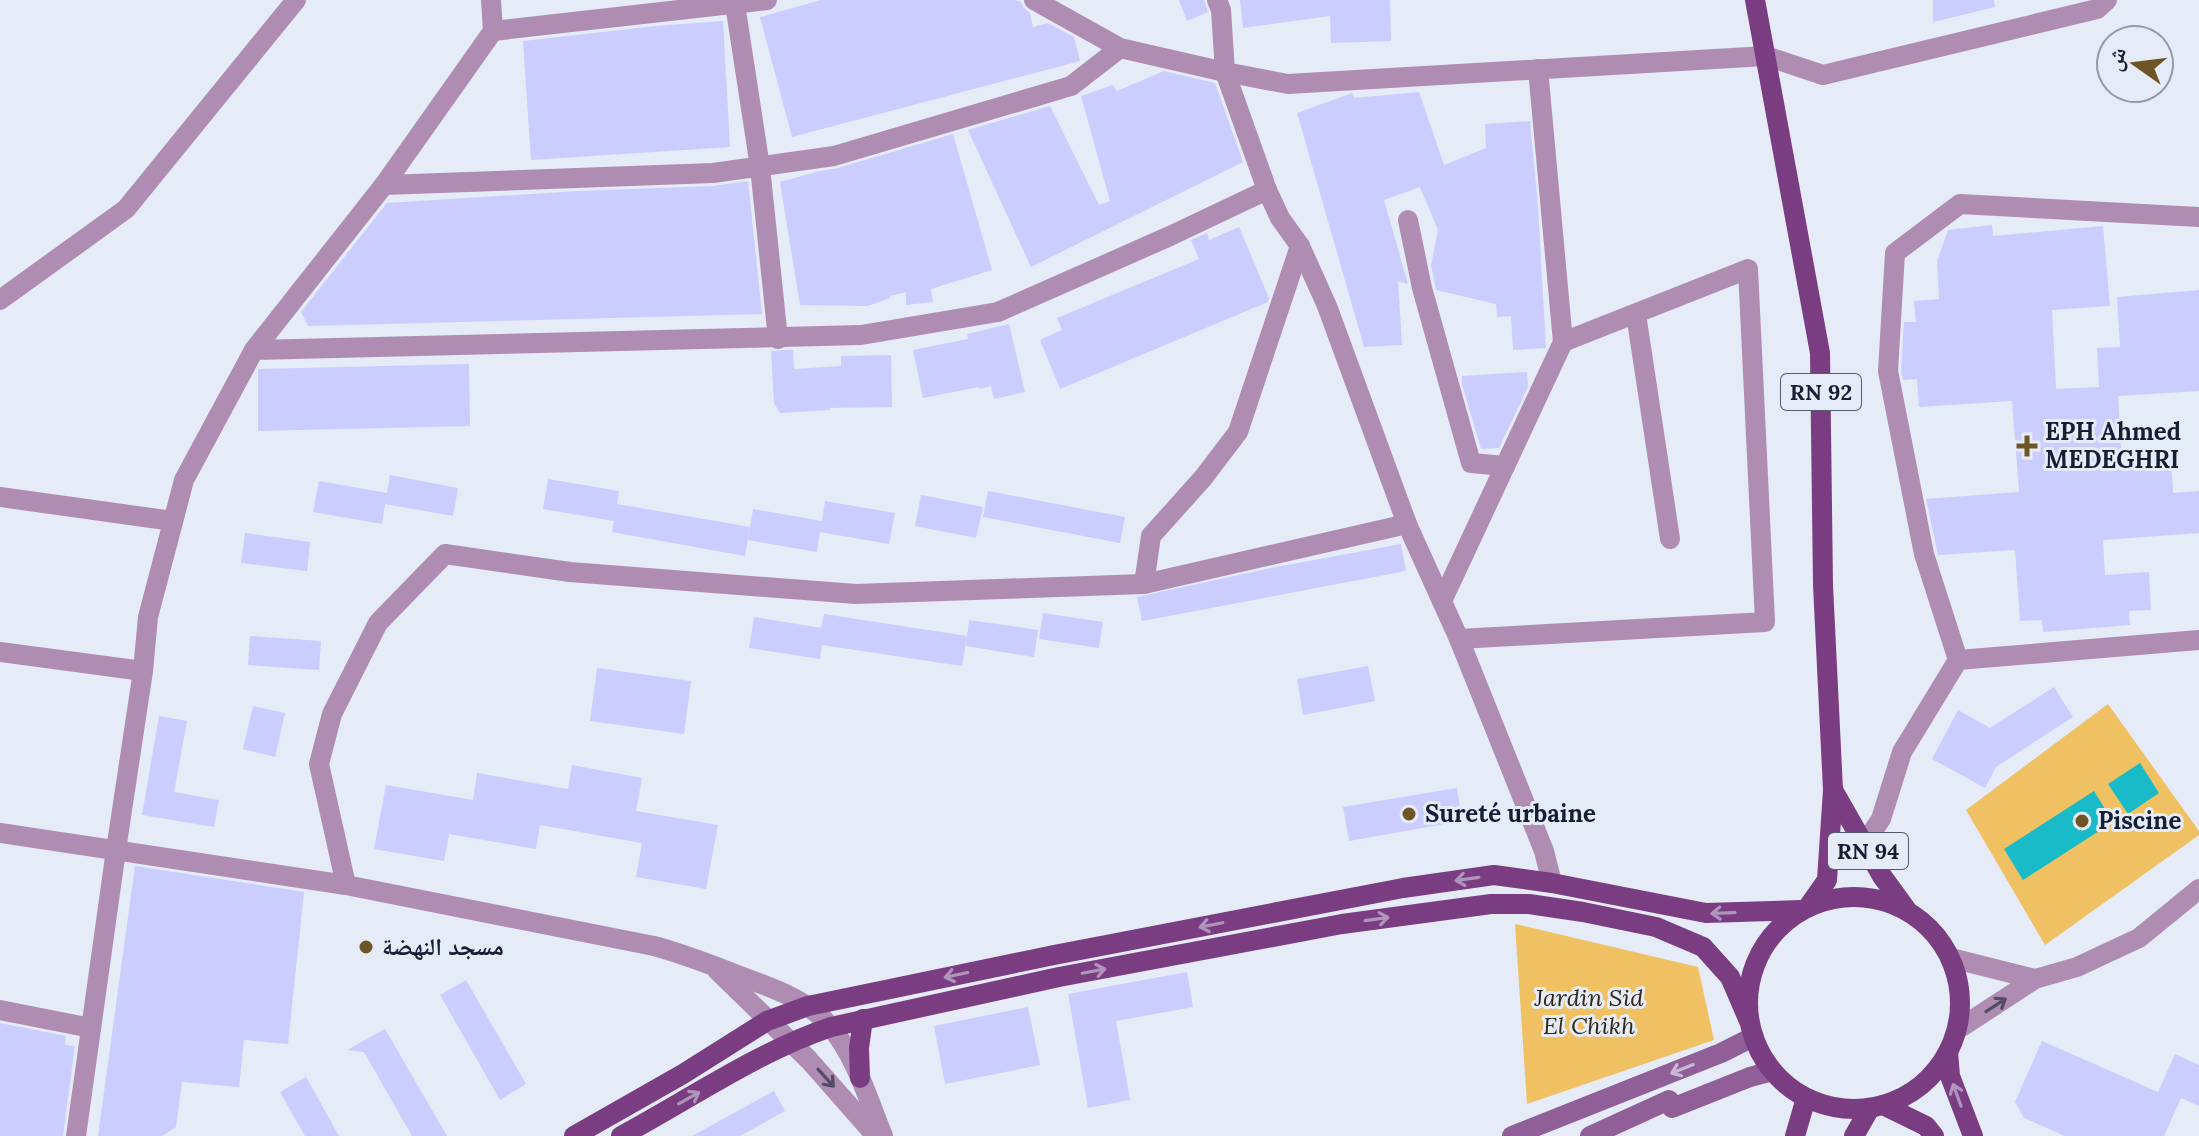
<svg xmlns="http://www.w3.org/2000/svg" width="2199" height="1136" viewBox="0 0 2199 1136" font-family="Lora,'Noto Naskh Arabic',serif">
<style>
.green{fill:#f0c162}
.water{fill:#18bbc7}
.building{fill:#cbcdff}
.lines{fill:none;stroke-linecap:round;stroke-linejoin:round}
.minor{stroke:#af8db3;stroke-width:20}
.tertiary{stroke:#af8db3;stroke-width:20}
.secondary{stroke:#915f97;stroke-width:20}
.primary{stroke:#7a3d82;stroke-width:20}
.oneway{stroke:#b094bc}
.oneway2{stroke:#534b67}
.oneway3{stroke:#c8bad5}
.poi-dot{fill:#6d5526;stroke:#e5ebf7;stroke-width:3}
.labels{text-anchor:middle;stroke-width:6;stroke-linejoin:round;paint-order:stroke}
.shield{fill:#e5ebf7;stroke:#535c6e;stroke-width:2}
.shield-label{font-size:22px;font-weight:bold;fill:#151f34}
.poi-label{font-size:24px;font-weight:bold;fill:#151f34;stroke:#e5ebf7;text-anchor:start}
.park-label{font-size:24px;font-style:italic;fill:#332915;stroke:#e5ebf7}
</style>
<rect width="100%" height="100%" fill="#e5ebf7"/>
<!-- green -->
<g class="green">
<polygon points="2108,704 2199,831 2199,835 2045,945 1966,810"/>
<polygon points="1515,924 1698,967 1714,1040 1527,1104"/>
</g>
<!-- water -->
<g class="water">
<polygon points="2140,763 2159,793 2128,814 2108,784"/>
<polygon points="2094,791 2113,822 2023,880 2004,849"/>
</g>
<!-- building -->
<g class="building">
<polygon points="821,0 1015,0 1021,2 1023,7 1030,13 1033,27 1048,23 1074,37 1080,61 792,137 760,17"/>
<polygon points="1179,0 1204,0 1208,12 1187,21"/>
<polygon points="1240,0 1390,0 1391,41 1331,43 1330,16 1243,28"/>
<polygon points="1933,0 1994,0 1995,7 1933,22"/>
<polygon points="723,21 730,147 531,160 523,41 656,26"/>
<polygon points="1164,71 1215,83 1243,162 1031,267 968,130 1050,106 1099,205 1110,201 1081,96 1113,85 1117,91"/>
<polygon points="1419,92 1444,165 1486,148 1485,124 1530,121 1538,207 1546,348 1513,350 1511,316 1497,317 1496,304 1436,290 1431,265 1438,230 1420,187 1384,200 1408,284 1398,281 1402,345 1364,347 1297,113 1352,93 1354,98"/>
<polygon points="953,134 992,270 931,289 933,302 906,305 906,292 890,296 890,298 868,306 800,305 780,182 820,171 838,168"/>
<polygon points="748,181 762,314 308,326 301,312 387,203 578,191 713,186"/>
<polygon points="1992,225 1993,236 2103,226 2110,306 2052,310 2056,389 2099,387 2097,348 2120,347 2117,297 2199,290 2199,391 2118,396 2122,463 2171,460 2173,493 2199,491 2199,533 2103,540 2105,575 2149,572 2151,610 2129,611 2130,625 2043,632 2042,620 2020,621 2015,550 1938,555 1926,499 2019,492 2012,401 1919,407 1917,379 1903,380 1901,370 1904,322 1916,322 1914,301 1939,299 1937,261 1948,230"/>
<polygon points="1239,227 1269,298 1268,302 1060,389 1040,340 1062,330 1057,318 1199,259 1191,240 1207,233 1209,240"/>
<polygon points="1009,324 1025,392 994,399 991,386 979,389 979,387 923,398 913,350 968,339 967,334"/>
<polygon points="784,350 793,350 794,369 841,366 841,356 891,355 892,407 830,408 830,410 780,413 774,403 771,351"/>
<polygon points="469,364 470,426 258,431 258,369"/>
<polygon points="1527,372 1528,387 1499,448 1481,449 1462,384 1462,376"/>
<polygon points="390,475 458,488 453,516 385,504 382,524 313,512 319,481 387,493"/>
<polygon points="548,479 619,491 617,504 750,527 745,556 612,532 614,521 543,509"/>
<polygon points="988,491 1125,517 1120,543 983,517"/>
<polygon points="921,495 983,507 976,538 915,526"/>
<polygon points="825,501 895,513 889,544 820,532 817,552 748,540 753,509 822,521"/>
<polygon points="245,533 310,542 307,571 241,563"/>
<polygon points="1401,544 1406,571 1142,621 1137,597 1271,568"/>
<polygon points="1043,613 1103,622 1099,648 1039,639"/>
<polygon points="824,614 967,636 962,666 822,645 820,659 749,648 754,617 821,628"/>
<polygon points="969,620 1038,630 1034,657 966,646"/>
<polygon points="250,636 321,641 319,670 248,665"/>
<polygon points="1368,666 1375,701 1303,715 1297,679"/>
<polygon points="597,668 691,681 684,734 590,721"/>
<polygon points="2054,687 2073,717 1996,767 1985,788 1932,759 1958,710 1990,728"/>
<polygon points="253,706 285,713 275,757 243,749"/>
<polygon points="159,716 187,721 174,792 219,800 214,827 142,815"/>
<polygon points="572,765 642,778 636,811 718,825 706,889 636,877 642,843 540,825 536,849 449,834 444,861 374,849 386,785 473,800 477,773 568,789"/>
<polygon points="1457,788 1462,821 1349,841 1343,807"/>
<polygon points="135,866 304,892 288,1044 244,1040 239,1087 182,1082 176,1127 162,1136 98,1136"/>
<polygon points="1187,972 1193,1007 1116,1021 1130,1100 1088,1108 1068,994"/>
<polygon points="466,980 526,1084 500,1100 440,995"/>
<polygon points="1028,1007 1040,1065 945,1084 934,1026"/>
<polygon points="0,1023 66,1036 65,1045 75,1046 63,1136 0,1136"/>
<polygon points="385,1029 447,1136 412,1136 364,1052 347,1050"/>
<polygon points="2042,1041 2158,1092 2175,1054 2199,1065 2199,1106 2181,1098 2164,1136 2065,1136 2024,1118 2015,1102"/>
<polygon points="306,1077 339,1136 305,1136 280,1092"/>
<polygon points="774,1091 785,1111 740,1136 692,1136"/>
</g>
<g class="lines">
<!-- minor -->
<g class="minor">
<polyline points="1034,0 1120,48 1225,72 1288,84 1766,56 1823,75 2097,9 2107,0"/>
<polyline points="1217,0 1221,10 1225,72 1267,190 1280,218 1300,246 1327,306 1407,524 1459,639 1544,851 1552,883"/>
<polyline points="735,4 760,167 778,339"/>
<polyline points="493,31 767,0"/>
<polyline points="384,185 713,173 834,156 1071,86 1120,48"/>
<polyline points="1408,220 1422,288 1471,463 1505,466"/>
<polyline points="0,300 126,209 296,0"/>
<polyline points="1636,314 1670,539"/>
<polyline points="254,350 861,335 998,312 1170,236 1267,190"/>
<polyline points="0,497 173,521"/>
<polyline points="1144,584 1151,536 1203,478 1238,432 1300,246"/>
<polyline points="1442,601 1563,342 1538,69"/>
<polyline points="1459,639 1765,622 1748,269 1563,342"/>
<polyline points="0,652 143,671"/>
<polyline points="1958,660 1924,554 1888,371 1895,253 1960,204 2199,217"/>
<polyline points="1864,844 1881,819 1902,752 1958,660 2199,640"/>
<polyline points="346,885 319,764 332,714 378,623 445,554 570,572 856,594 1144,584 1407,524"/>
<polyline points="1951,958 2035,979"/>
<polyline points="0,1010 91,1028"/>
<polyline points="1957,1030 2035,979 2077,967 2139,938 2199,889"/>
<polyline points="76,1136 116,850"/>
</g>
<!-- tertiary -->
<g class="tertiary">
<path d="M0 833 346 885 654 946C684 954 712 965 740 976 772 988 807 999 830 1026 856 1057 868 1099 883 1136"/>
<polyline points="116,850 143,671 148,617 184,480 254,350 384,185 493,31 491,0"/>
<polyline points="717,970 809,1060 876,1136"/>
</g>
<!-- secondary -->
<g class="secondary">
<polyline points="1512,1136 1721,1053 1753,1037"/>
<polyline points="1590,1136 1669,1100 1672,1108 1750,1077 1772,1071"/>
</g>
<!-- primary -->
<g class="primary">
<polyline points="1755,0 1820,353 1823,585 1833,790 1827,880 1808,907"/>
<polyline points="1833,790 1882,876 1906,909"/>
<circle cx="1854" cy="1003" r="106"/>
<polyline points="1948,1052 1950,1076 1973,1136"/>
<polyline points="860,1078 859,1048 863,1019"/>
<polyline points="1883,1105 1926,1126 1934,1136"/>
<polyline points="574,1136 683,1074 767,1021 808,1006 1054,955 1403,888 1494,875 1552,883 1706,913 1801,910"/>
<path d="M621 1136C688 1100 759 1051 831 1027L1059 977 1342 924 1491 904H1529L1583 912 1656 927 1703 947 1730 977 1749 1021"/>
<polyline points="1795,1136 1806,1098"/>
<polyline points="1854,1136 1870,1108"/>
</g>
</g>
<!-- one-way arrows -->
<defs><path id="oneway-shaft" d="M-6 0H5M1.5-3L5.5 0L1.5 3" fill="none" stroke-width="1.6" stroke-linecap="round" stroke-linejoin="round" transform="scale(2)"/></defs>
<g class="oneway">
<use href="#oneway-shaft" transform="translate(1467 879) rotate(172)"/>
<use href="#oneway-shaft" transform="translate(1723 913) rotate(178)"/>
<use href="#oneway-shaft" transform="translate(1377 919) rotate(-8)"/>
<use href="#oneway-shaft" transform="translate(1211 925) rotate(169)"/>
<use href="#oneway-shaft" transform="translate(1094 971) rotate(-11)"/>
<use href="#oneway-shaft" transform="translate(956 975) rotate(168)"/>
<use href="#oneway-shaft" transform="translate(1957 1095) rotate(-110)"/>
<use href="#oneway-shaft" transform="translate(689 1098) rotate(-29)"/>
</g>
<g class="oneway2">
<use href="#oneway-shaft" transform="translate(1996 1005) rotate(-33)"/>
<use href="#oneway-shaft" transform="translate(826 1078) rotate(48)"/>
</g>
<use class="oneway3" href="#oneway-shaft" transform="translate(1682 1069) rotate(158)"/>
<!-- markers -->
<g class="poi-dot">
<path d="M2023 434h8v8h8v8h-8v8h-8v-8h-8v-8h8z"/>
<circle cx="1409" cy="814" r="8"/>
<circle cx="2082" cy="821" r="8"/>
<circle cx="366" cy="947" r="8"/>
</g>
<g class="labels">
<!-- shield labels -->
<g class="shield">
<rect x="1781" y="374" width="80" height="36" rx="6"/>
<rect x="1828" y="833" width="80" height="36" rx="6"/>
</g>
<g class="shield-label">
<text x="1821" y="400">RN 92</text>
<text x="1868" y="859">RN 94</text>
</g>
<!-- poi labels -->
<g class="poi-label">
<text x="2045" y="440">EPH Ahmed<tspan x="2045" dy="28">MEDEGHRI</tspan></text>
<text x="1425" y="822">Sureté urbaine</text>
<text x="2098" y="829">Piscine</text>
<text x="382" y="955">مسجد النهضة</text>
</g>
<!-- park labels -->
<g class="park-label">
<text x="1589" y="1006">Jardin Sid<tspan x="1589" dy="28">El Chikh</tspan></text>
</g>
</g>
<!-- north arrow -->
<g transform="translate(2135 64) rotate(284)"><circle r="38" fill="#e5ebf7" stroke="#9299a9" stroke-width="2"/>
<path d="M0-6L14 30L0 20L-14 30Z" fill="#6d5526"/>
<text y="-12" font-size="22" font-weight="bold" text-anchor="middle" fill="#151f34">ش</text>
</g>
</svg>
